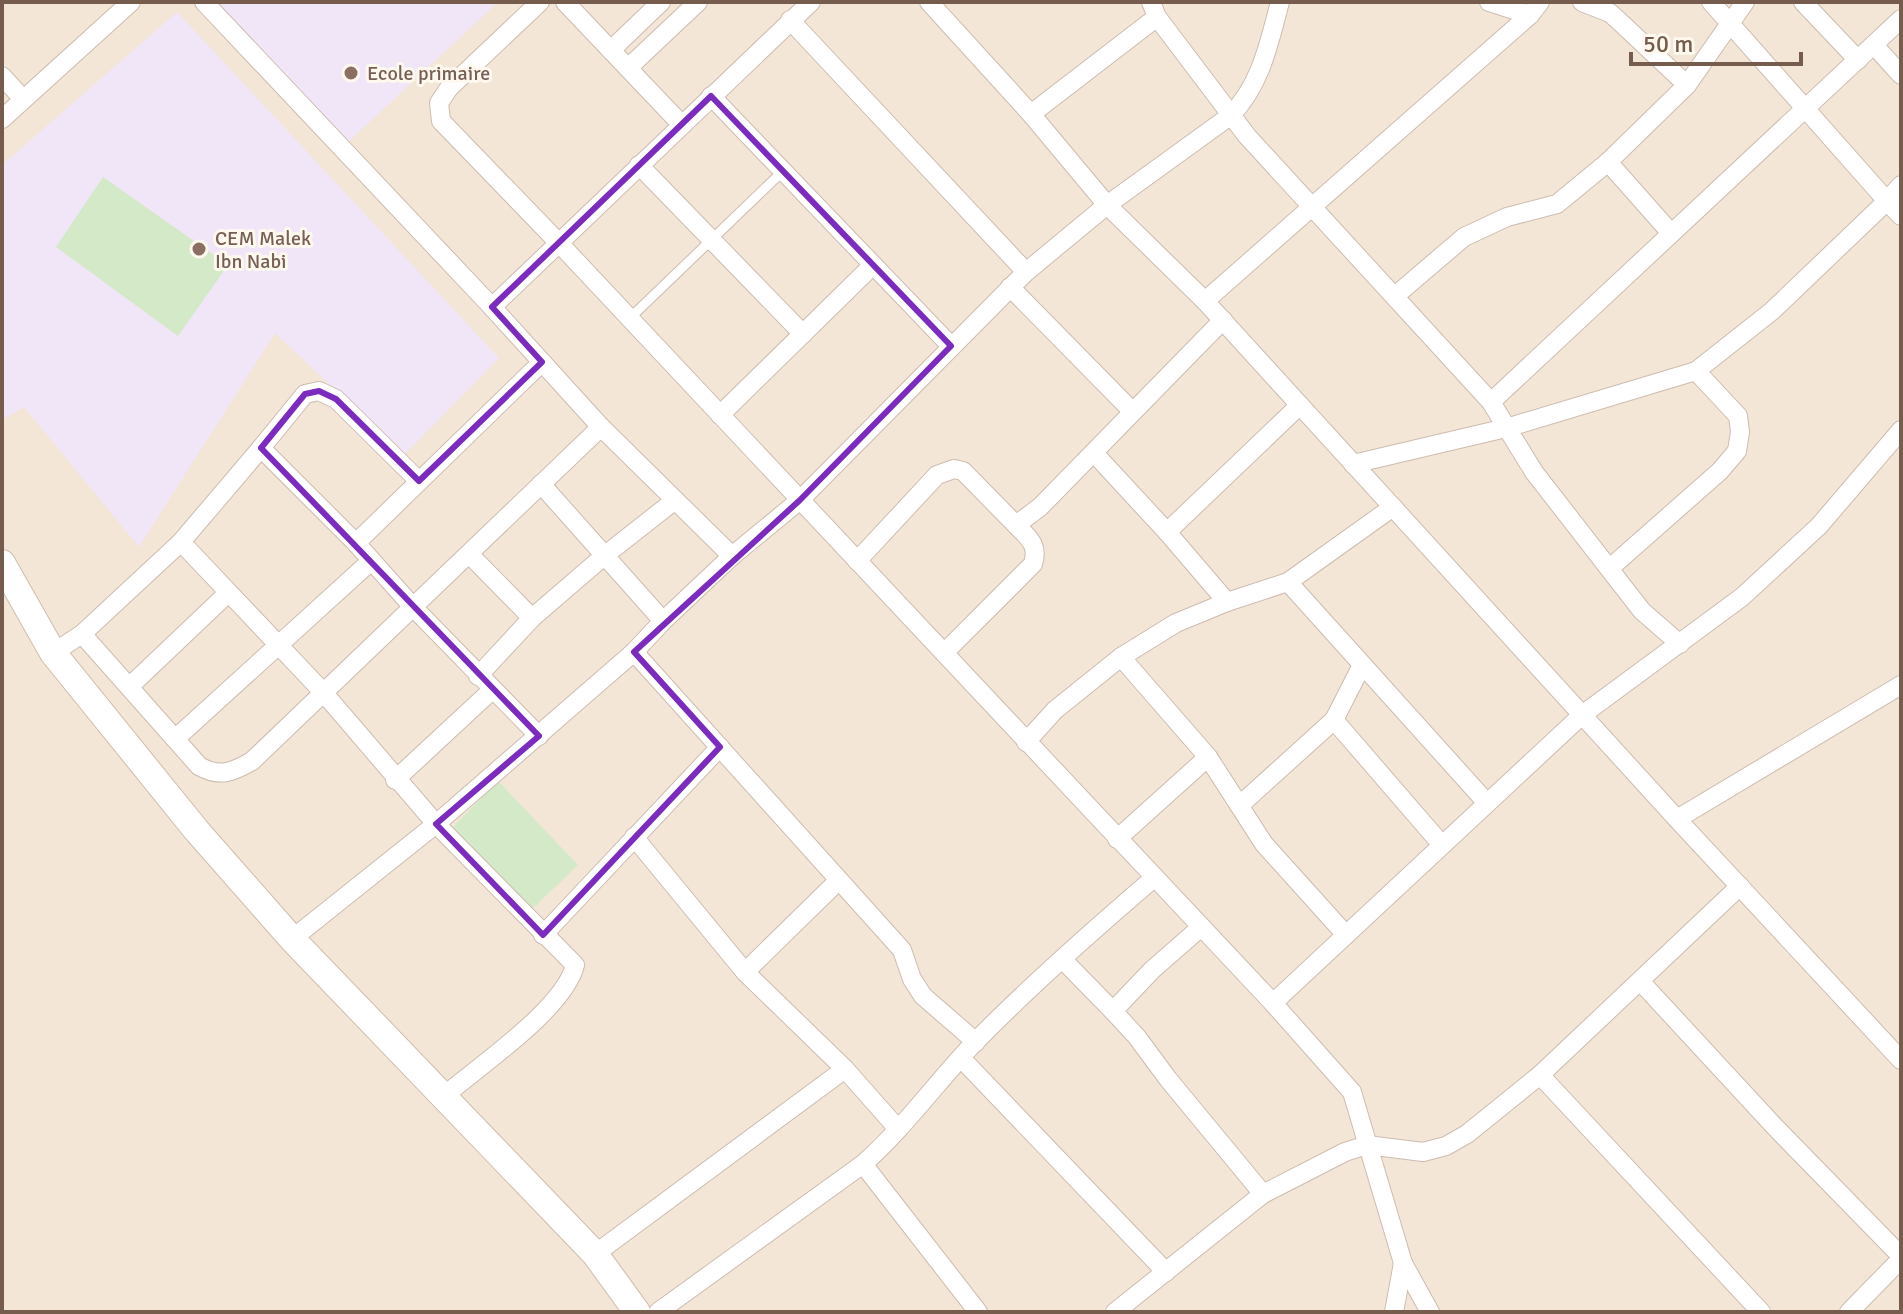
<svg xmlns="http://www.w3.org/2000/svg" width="1903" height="1314" viewBox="0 0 1903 1314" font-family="Signika,sans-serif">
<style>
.residential{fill:#f3e6d7}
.education{fill:#f1e5f8}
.green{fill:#d4e9c7}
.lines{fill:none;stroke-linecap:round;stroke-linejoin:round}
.lane-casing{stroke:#cdbcaf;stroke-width:11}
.street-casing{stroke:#cdbcaf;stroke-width:20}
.secondary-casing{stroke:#d0bdac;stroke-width:28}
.lane{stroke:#fff;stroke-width:9}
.street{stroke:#fff;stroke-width:18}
.secondary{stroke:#fff;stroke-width:26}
.marked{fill:none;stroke:#7b2cbf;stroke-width:6;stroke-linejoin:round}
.education-dot{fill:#8d6e63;stroke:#fef8ef;stroke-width:3}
.labels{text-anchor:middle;stroke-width:6;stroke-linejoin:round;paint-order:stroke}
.education-label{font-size:20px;fill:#785e54;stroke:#fef8ef;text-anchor:start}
</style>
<rect width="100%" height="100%" fill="#fcf4e8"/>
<!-- residential -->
<rect class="residential" x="2" y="2" width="1899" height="1310"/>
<!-- education -->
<g class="education">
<polygon points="212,2 498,2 346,144"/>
<polygon points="177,12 499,358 404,455 275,333 139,547 24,407 2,420 2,165"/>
</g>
<!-- green -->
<g class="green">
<polygon points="103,177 228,265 178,336 56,247"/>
<polygon points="498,781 578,865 529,912 452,828"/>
</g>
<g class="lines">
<!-- lane casing -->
<g class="lane-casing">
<polyline id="lane" points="630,318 783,171"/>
</g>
<!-- street casing -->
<g class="street-casing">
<g id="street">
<polyline points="204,2 492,307 601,427 732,556"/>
<polyline points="540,2 449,88 439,103 441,121 558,242 1273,1003 1352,1092 1403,1263 1430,1312"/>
<polyline points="565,2 681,124"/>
<polyline points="929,2 1031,114 1107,205 1205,301 1677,819 1901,1060"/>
<polyline points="1151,2 1157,17 1247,136 1491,402"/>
<polyline points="1489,2 1530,15"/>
<polyline points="1582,2 1610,13 1619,21 1687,85"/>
<polyline points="1711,2 1887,201 1901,185"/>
<polyline points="1803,2 1858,60"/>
<polyline points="790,20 1026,272"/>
<polyline points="1874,45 1901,75"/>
<polyline points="611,50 661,2"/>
<polyline points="628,68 698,2"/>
<polyline points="2,76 23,99"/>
<polyline points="711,96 951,346"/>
<polyline points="1031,114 1157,17"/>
<polyline points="2,119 131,2"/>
<polyline points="639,165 803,334"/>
<polyline points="1670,232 1608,162 1687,85 1745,2"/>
<polyline points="1010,287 1133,412"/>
<polyline points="1395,296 1464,237 1507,217 1557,204 1608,162"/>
<polyline points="1205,301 1530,15 1540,2"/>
<polyline points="492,307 811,2"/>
<polyline points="720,415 873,265"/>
<polyline points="261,448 305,394 319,391 336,399 419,481"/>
<polyline points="1094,453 1167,532 1227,602"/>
<polyline points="1353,464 1506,428 1696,371 1772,311 1887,201 1901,216"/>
<polyline points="541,484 663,621"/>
<polyline points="1167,532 1300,405"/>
<path d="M181 542 323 692 436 824 575 965C565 1008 479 1066 444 1096"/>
<polyline points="356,543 542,362"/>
<polyline points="470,555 532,618"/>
<polyline points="857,561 937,475 954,469 963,471 1016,525 1040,507 1223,320"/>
<polyline points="1610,568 1720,471 1737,451 1740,432 1738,416 1696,371"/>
<polyline points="1288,582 1487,803"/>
<path d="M82 634 199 766C220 778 233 772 252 761L601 427"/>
<polyline points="1680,644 1642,611 1534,472 1491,402 1901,19"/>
<polyline points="634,652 902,950 912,979 923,996 976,1042"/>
<polyline points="53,653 82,634 181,542 261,448 356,543 413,607 539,736"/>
<path d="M944 653 1033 564C1039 545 1029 538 1016 525"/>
<polyline points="1121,657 1208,757 1264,844 1346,935"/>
<polyline points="1362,665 1334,720 1442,845"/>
<polyline points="478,676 532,618 604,556 674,501"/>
<polyline points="129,687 227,594"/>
<polyline points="175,739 371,561"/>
<polyline points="1026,742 1055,710 1121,657 1176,623 1227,602 1288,582 1393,507"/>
<polyline points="395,780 492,690"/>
<polyline points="1240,805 1334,720"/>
<polyline points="1677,819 1901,685"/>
<polyline points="634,837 745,972 845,1069 898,1129"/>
<polyline points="1117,839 1208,757"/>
<polyline points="1740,886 1540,1075 1761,1312"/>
<polyline points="1200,928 1152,970 1113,1011 1137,1037 1168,1079 1263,1194"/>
<polyline points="543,935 720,747"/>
<path d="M292 939 436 824 634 652 663 621 732 556 800 500 1026 272 1107 205 1230 116C1261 85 1269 43 1280 2"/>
<polyline points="1063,960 1113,1011"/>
<polyline points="745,972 839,880"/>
<polyline points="1640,981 1775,1127 1901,1256"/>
<polyline points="1273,1003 1582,715 1742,597 1819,526 1901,430"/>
<polyline points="961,1058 1166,1272"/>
<polyline points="863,1164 978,1312"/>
<polyline points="595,1254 845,1069"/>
<path d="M658 1312 863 1164C904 1128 936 1083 974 1043 1031 985 1092 931 1154 878"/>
<polyline points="1115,1312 1263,1194 1345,1152 1367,1145 1423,1152 1446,1146 1467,1134 1540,1075"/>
<polyline points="1394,1312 1403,1263"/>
<polyline points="1849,1312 1901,1259"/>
</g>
</g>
<!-- secondary casing -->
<g class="secondary-casing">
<polyline id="secondary" points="2,563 53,653 197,831 292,939 595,1254 637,1312"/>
</g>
<!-- lane -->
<use href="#lane" class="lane"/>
<!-- street -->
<use href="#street" class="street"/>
<!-- secondary -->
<use href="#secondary" class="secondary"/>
</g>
<!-- marked area -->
<path class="marked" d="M711 96 951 346 800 500 634 652 720 747 543 935 436 824 539 736 261 448 305 394 319 391 336 399 419 481 542 362 492 307Z"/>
<!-- markers -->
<g class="education-dot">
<circle cx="351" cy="73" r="8"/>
<circle cx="199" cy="249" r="8"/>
</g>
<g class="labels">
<!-- education labels -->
<g class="education-label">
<text x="367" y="80">Ecole primaire</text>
<text x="215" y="245">CEM Malek<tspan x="215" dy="23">Ibn Nabi</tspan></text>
</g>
</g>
<!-- border -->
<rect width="1903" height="1314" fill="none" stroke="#755c4d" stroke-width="8"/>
<!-- scale -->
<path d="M1631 52v12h170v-12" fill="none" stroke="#755c4d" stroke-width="4"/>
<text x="1643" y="52" font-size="24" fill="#755c4d" stroke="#fef8ef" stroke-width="6" paint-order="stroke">50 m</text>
</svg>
